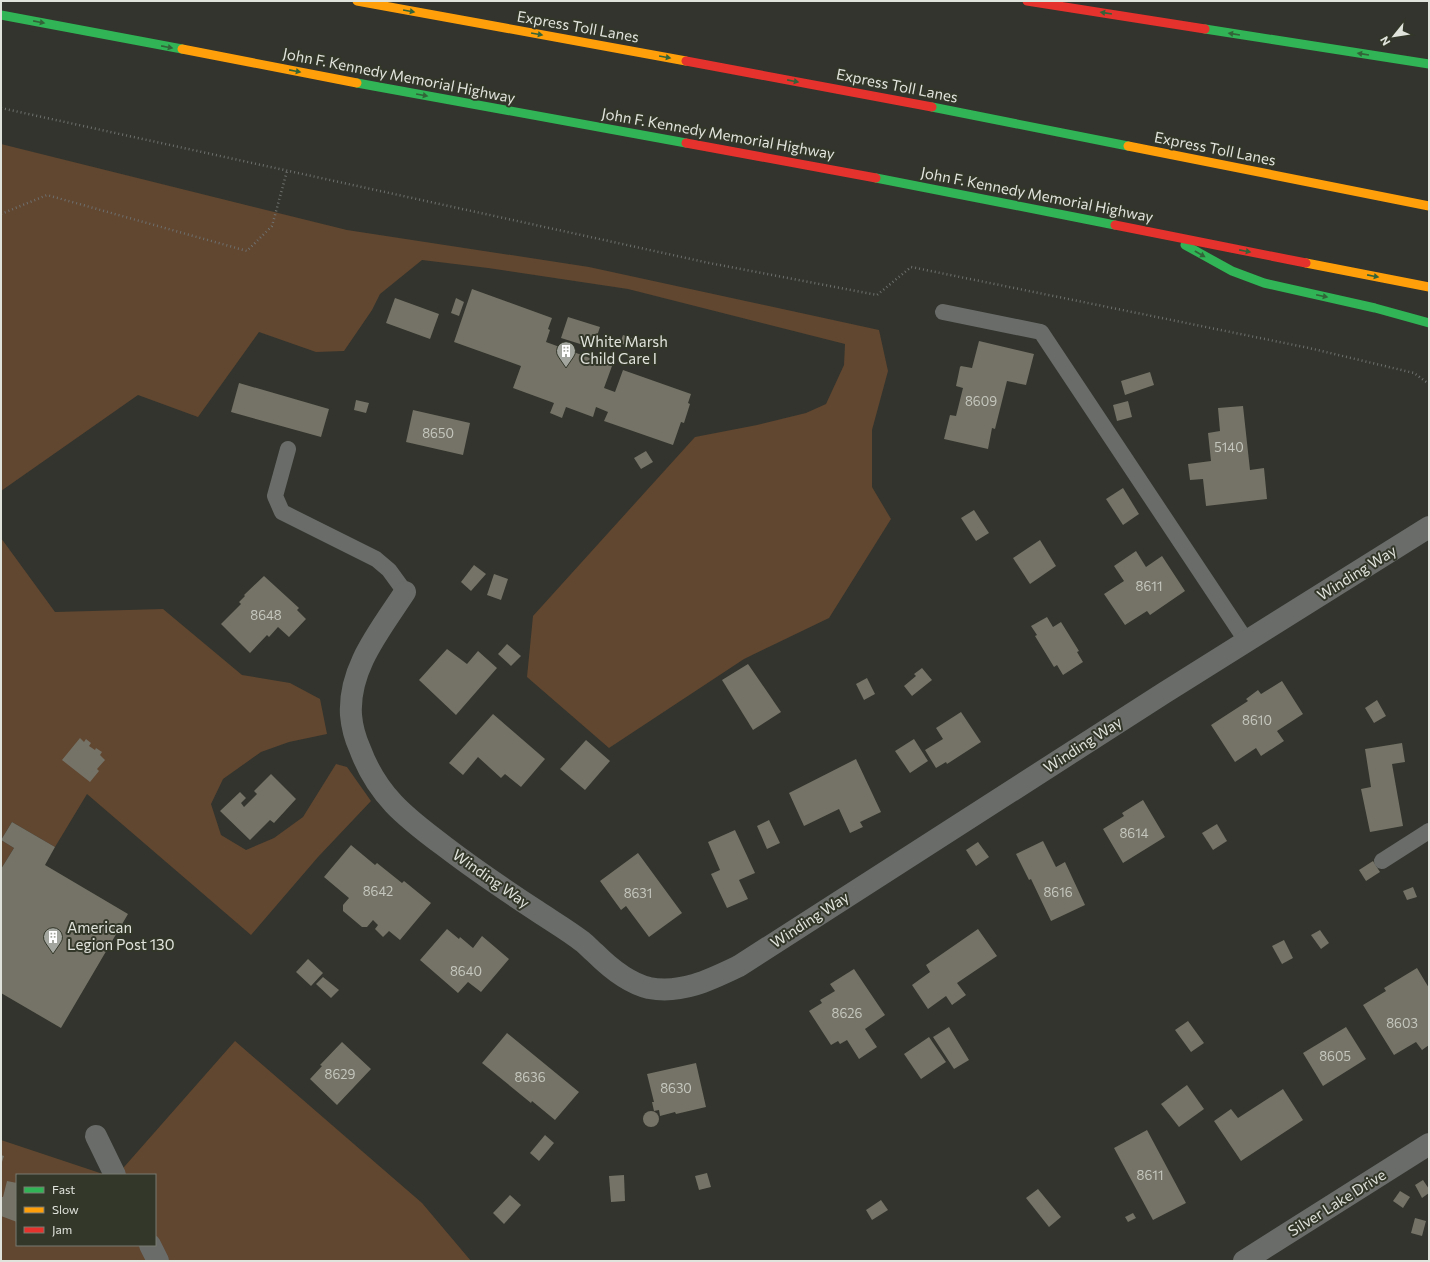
<svg xmlns="http://www.w3.org/2000/svg" width="1430" height="1262" viewBox="0 0 1430 1262" font-family="Commissioner,sans-serif">
<style>
.green{fill:#614630}
.building{fill:#757367}
.lines{fill:none;stroke-linecap:round;stroke-linejoin:round}
.path{stroke:#6e706e;stroke-width:2.5;stroke-dasharray:1 3;stroke-linecap:butt}
.lane{stroke:#696c69;stroke-width:16}
.street{stroke:#696c69;stroke-width:22}
.fast{stroke:#30b455;stroke-width:9}
.slow{stroke:#ff9f0a;stroke-width:9}
.jam{stroke:#e5322d;stroke-width:9}
.oneway{fill:#326339}
.labels{text-anchor:middle;stroke-width:4;stroke-linejoin:round;paint-order:stroke}
.number-label{font-size:13px;fill:#c5c7be}
.street-label{font-size:15px;fill:#e0e3db;stroke:#33372a}
.poi-label{font-size:15px;fill:#e0e3db;stroke:#33372a;text-anchor:start}
</style>
<rect width="100%" height="100%" fill="#32342d"/>
<!-- green -->
<g class="green">
<polygon points="1,144 347,230 589,267 879,330 888,371 872,430 872,487 891,519 829,618 744,659 609,748 527,677 533,616 695,437 757,425 806,413 826,404 844,365 845,344 628,289 488,268 422,260 380,294 372,310 344,351 316,352 259,332 198,417 138,395 1,491"/>
<polygon points="1,538 55,612 163,609 242,675 290,683 320,699 327,734 289,742 261,752 223,779 211,804 221,835 246,850 274,838 303,817 336,764 347,767 371,801 318,857 251,935 87,794 55,847 12,822 1,840"/>
<polygon points="1,840 14,848 1,869"/>
<polygon points="235,1041 422,1203 471,1261 1,1261 1,1140 106,1175 17,1175 17,1245 155,1245 155,1175 117,1175"/>
</g>
<!-- building -->
<g class="building">
<polygon points="472,289 552,318 548,329 550,330 546,342 612,366 604,388 615,392 623,370 691,394 688,403 690,404 684,423 681,422 673,445 604,421 608,412 596,407 593,417 566,407 562,418 550,413 554,403 513,388 521,366 454,342"/>
<polygon points="395,298 439,314 430,339 386,323"/>
<polygon points="456,298 464,302 459,316 451,313"/>
<polygon points="568,317 600,327 593,348 561,338"/>
<polygon points="623,335 634,339 630,347 620,343"/>
<polygon points="979,341 1034,354 1026,385 1007,381 995,429 992,428 988,449 944,439 950,415 956,416 963,388 956,386 960,367 961,366 972,368"/>
<polygon points="1150,372 1154,385 1125,395 1121,381"/>
<polygon points="239,383 329,409 321,437 231,412"/>
<polygon points="356,400 369,403 366,413 354,410"/>
<polygon points="1128,401 1132,417 1117,421 1113,405"/>
<polygon points="1243,406 1250,470 1264,468 1267,499 1206,506 1203,479 1190,480 1188,464 1211,461 1208,433 1220,431 1218,408"/>
<polygon points="413,410 470,423 463,455 406,442"/>
<polygon points="646,451 653,462 641,469 634,458"/>
<polygon points="1123,488 1139,514 1123,525 1106,499"/>
<polygon points="974,510 989,533 976,541 961,518"/>
<polygon points="1040,540 1056,566 1030,584 1013,558"/>
<polygon points="1136,551 1146,567 1162,556 1185,591 1150,615 1147,611 1125,625 1104,594 1124,581 1114,566"/>
<polygon points="474,565 486,574 471,591 461,582"/>
<polygon points="494,574 508,579 501,600 487,595"/>
<polygon points="264,576 299,608 297,610 306,619 289,637 278,627 269,637 267,635 250,653 221,624 241,604 239,602 245,596 244,595"/>
<polygon points="1047,617 1053,627 1061,622 1079,651 1077,652 1083,662 1063,675 1057,665 1054,667 1035,636 1037,635 1031,626"/>
<polygon points="507,644 521,656 511,666 498,654"/>
<polygon points="447,649 467,664 478,651 497,668 456,715 419,680"/>
<polygon points="748,664 781,712 753,730 722,680"/>
<polygon points="922,668 932,680 912,696 904,686 916,676 914,674"/>
<polygon points="867,678 875,694 864,700 856,684"/>
<polygon points="1282,681 1303,714 1277,731 1284,741 1261,756 1256,748 1235,762 1211,725 1248,701 1246,699 1258,690 1261,694"/>
<polygon points="1377,700 1386,716 1374,723 1365,708"/>
<polygon points="961,712 981,742 947,764 946,762 936,768 925,750 943,739 936,728"/>
<polygon points="493,714 545,759 521,787 505,774 501,778 478,757 463,775 449,763"/>
<polygon points="80,738 84,742 86,739 91,743 89,746 95,750 96,748 102,752 100,755 105,760 97,769 99,771 90,782 62,760"/>
<polygon points="914,739 928,761 910,773 895,751"/>
<polygon points="586,740 610,761 585,790 560,769"/>
<polygon points="1402,743 1405,762 1392,764 1403,826 1370,832 1361,789 1371,787 1365,749"/>
<polygon points="856,759 881,812 860,822 863,827 850,833 839,809 804,826 789,793"/>
<polygon points="271,774 296,799 274,823 270,820 250,840 220,811 240,792 246,798 241,803 244,807 257,794 254,791"/>
<polygon points="1143,800 1165,837 1123,863 1103,829 1124,816 1122,813"/>
<polygon points="769,820 780,843 767,849 757,826"/>
<polygon points="12,822 55,847 45,865 128,914 61,1028 1,993 1,869 14,848 1,840"/>
<polygon points="1217,824 1227,841 1213,850 1202,833"/>
<polygon points="735,830 755,873 739,880 748,899 727,908 711,874 720,870 708,842"/>
<polygon points="1043,841 1056,867 1065,862 1085,905 1051,921 1031,879 1029,880 1016,854"/>
<polygon points="978,842 989,857 976,866 966,850"/>
<polygon points="351,845 375,865 377,863 402,883 404,881 431,903 400,940 389,931 383,937 375,929 378,925 373,920 367,927 362,927 343,911 343,905 349,898 324,877"/>
<polygon points="638,853 682,913 649,937 626,906 621,910 600,881"/>
<polygon points="1373,861 1380,872 1366,881 1359,870"/>
<polygon points="1413,887 1417,897 1407,900 1403,891"/>
<polygon points="447,929 459,939 460,937 473,948 482,936 509,959 481,992 468,982 458,993 420,960"/>
<polygon points="978,929 997,956 957,983 966,995 952,1005 946,996 928,1009 912,985 930,972 926,965"/>
<polygon points="1320,930 1329,943 1321,949 1311,935"/>
<polygon points="1284,940 1293,958 1282,964 1272,946"/>
<polygon points="308,959 323,973 311,986 296,972"/>
<polygon points="1417,968 1429,988 1429,1045 1422,1050 1416,1042 1394,1055 1363,1005 1386,991 1384,988"/>
<polygon points="854,969 885,1015 865,1029 877,1047 859,1059 847,1040 840,1044 838,1041 831,1045 809,1011 822,1003 820,1000 835,991 830,984"/>
<polygon points="323,977 339,990 331,998 316,984"/>
<polygon points="1188,1021 1204,1043 1191,1052 1175,1030"/>
<polygon points="949,1027 969,1060 954,1069 933,1037"/>
<polygon points="1346,1027 1366,1059 1323,1086 1303,1053"/>
<polygon points="507,1033 579,1092 555,1120 532,1101 531,1103 482,1063"/>
<polygon points="929,1037 946,1062 921,1079 904,1054"/>
<polygon points="342,1042 371,1069 337,1105 310,1079 322,1066 320,1065"/>
<polygon points="696,1063 706,1107 676,1114 675,1112 660,1116 659,1110 654,1111 652,1102 654,1102 647,1074"/>
<polygon points="1187,1085 1204,1109 1179,1127 1161,1104"/>
<polygon points="1283,1089 1303,1120 1241,1161 1214,1121 1231,1109 1238,1118"/>
<circle cx="651" cy="1119" r="8"/>
<polygon points="1147,1130 1186,1203 1153,1220 1114,1148"/>
<polygon points="545,1135 554,1143 539,1161 530,1153"/>
<polygon points="1,1155 4,1156 1,1165"/>
<polygon points="707,1173 711,1187 699,1190 695,1176"/>
<polygon points="624,1175 625,1201 611,1202 609,1176"/>
<polygon points="1423,1180 1429,1189 1429,1193 1422,1198 1415,1185"/>
<polygon points="7,1181 17,1183 17,1222 1,1216 1,1197 3,1197"/>
<polygon points="1038,1189 1061,1217 1049,1227 1026,1198"/>
<polygon points="1400,1191 1410,1197 1403,1208 1393,1201"/>
<polygon points="510,1195 521,1205 504,1224 493,1213"/>
<polygon points="881,1200 888,1210 872,1220 866,1210"/>
<polygon points="1133,1213 1136,1218 1128,1222 1125,1217"/>
<polygon points="1415,1218 1426,1221 1422,1236 1411,1233"/>
</g>
<g class="lines">
<!-- path -->
<g class="path">
<polyline points="1,108 709,263 877,295 911,267 1309,348 1414,373 1429,384"/>
<polyline points="1,214 47,195 247,251 272,226 287,171"/>
</g>
<!-- lane -->
<g class="lane">
<polyline points="943,312 1041,332 1247,642"/>
<polyline points="288,449 275,496 282,512 376,559 389,570 405,592"/>
<polyline points="1382,861 1429,831"/>
</g>
<!-- street -->
<g class="street">
<path d="M405 592C381 629 348 668 351 715 352 727 355 738 360 749 377 795 405 817 444 846 474 869 505 890 537 911 552 921 569 931 583 942 587 945 591 950 595 953 610 968 628 983 649 988 682 994 710 980 739 966L1164 693 1429 527"/>
<polyline points="96,1136 115,1175"/>
<polyline points="150,1245 158,1261"/>
<polyline points="1244,1261 1429,1144"/>
</g>
<!-- fast -->
<g class="fast">
<polyline points="1,15 182,49"/>
<polyline points="1205,29 1429,64"/>
<polyline points="357,83 686,143"/>
<polyline points="932,107 1128,146"/>
<polyline points="876,178 1115,225"/>
<polyline points="1185,245 1232,271 1264,283 1375,308 1429,323"/>
</g>
<!-- slow -->
<g class="slow">
<polyline points="357,1 686,61"/>
<polyline points="182,49 357,83"/>
<polyline points="1128,146 1429,206"/>
<polyline points="1306,263 1429,287"/>
</g>
<!-- jam -->
<g class="jam">
<polyline points="1027,1 1205,29"/>
<polyline points="686,61 932,107"/>
<polyline points="686,143 876,178"/>
<polyline points="1115,225 1306,263"/>
</g>
</g>
<!-- one-way arrows -->
<defs><path id="oneway-solid" d="M-6-.8H1V-3.2L6.5 0L1 3.2V.8H-6Z"/></defs>
<g class="oneway">
<use href="#oneway-solid" transform="translate(409 11) rotate(10)"/>
<use href="#oneway-solid" transform="translate(1106 13) rotate(-171)"/>
<use href="#oneway-solid" transform="translate(39 22) rotate(11)"/>
<use href="#oneway-solid" transform="translate(537 34) rotate(10)"/>
<use href="#oneway-solid" transform="translate(1234 34) rotate(-171)"/>
<use href="#oneway-solid" transform="translate(167 47) rotate(11)"/>
<use href="#oneway-solid" transform="translate(1363 54) rotate(-171)"/>
<use href="#oneway-solid" transform="translate(665 57) rotate(10)"/>
<use href="#oneway-solid" transform="translate(295 71) rotate(11)"/>
<use href="#oneway-solid" transform="translate(793 81) rotate(11)"/>
<use href="#oneway-solid" transform="translate(422 95) rotate(10)"/>
<use href="#oneway-solid" transform="translate(1245 251) rotate(11)"/>
<use href="#oneway-solid" transform="translate(1200 254) rotate(30)"/>
<use href="#oneway-solid" transform="translate(1373 276) rotate(11)"/>
<use href="#oneway-solid" transform="translate(1322 296) rotate(12)"/>
</g>
<!-- icons -->
<defs>
<g id="building-pin" transform="scale(1)"><path d="M0 17L-7.5 6A9.5 9.5 0 1 1 7.5 6Z" fill="#a3a69e" stroke="#33372a"/><path d="M-4-6H4V6H1V3H-1V6H-4ZM-2.5-4.3h1.7v1.8h-1.7ZM.8-4.3h1.7v1.8H.8ZM-2.5-1h1.7V.8h-1.7ZM.8-1h1.7V.8H.8Z" fill="#fff"/></g>
</defs>
<g fill-rule="evenodd">
<use href="#building-pin" x="566" y="351"/>
<use href="#building-pin" x="53" y="937"/>
</g>
<g class="labels">
<!-- number labels -->
<g class="number-label">
<text x="981" y="406">8609</text>
<text x="438" y="438">8650</text>
<text x="1229" y="452">5140</text>
<text x="1149" y="591">8611</text>
<text x="266" y="620">8648</text>
<text x="1257" y="725">8610</text>
<text x="1134" y="838">8614</text>
<text x="378" y="896">8642</text>
<text x="1058" y="897">8616</text>
<text x="638" y="898">8631</text>
<text x="466" y="976">8640</text>
<text x="847" y="1018">8626</text>
<text x="1402" y="1028">8603</text>
<text x="1335" y="1061">8605</text>
<text x="340" y="1079">8629</text>
<text x="530" y="1082">8636</text>
<text x="676" y="1093">8630</text>
<text x="1150" y="1180">8611</text>
</g>
<!-- street labels -->
<g class="street-label">
<text transform="translate(578 27) rotate(10)" y="5">Express Toll Lanes</text>
<text transform="translate(399 76) rotate(11)" y="5">John F. Kennedy Memorial Highway</text>
<text transform="translate(897 86) rotate(11)" y="5">Express Toll Lanes</text>
<text transform="translate(718 134) rotate(10)" y="5">John F. Kennedy Memorial Highway</text>
<text transform="translate(1215 149) rotate(11)" y="5">Express Toll Lanes</text>
<text transform="translate(1037 195) rotate(11)" y="5">John F. Kennedy Memorial Highway</text>
<text transform="translate(1357 573) rotate(-32)" y="5">Winding Way</text>
<text transform="translate(1083 745) rotate(-33)" y="5">Winding Way</text>
<text transform="translate(491 879) rotate(35)" y="5">Winding Way</text>
<text transform="translate(810 920) rotate(-33)" y="5">Winding Way</text>
<text transform="translate(1337 1203) rotate(-32)" y="5">Silver Lake Drive</text>
</g>
<!-- poi labels -->
<g class="poi-label">
<text x="580" y="347">White Marsh<tspan x="580" dy="17">Child Care I</tspan></text>
<text x="67" y="933">American<tspan x="67" dy="17">Legion Post 130</tspan></text>
</g>
</g>
<!-- border -->
<rect width="1430" height="1262" fill="none" stroke="#e0e3db" stroke-width="4"/>
<!-- legend -->
<rect x="16" y="1174" width="140" height="72" fill="#33372a" stroke="#787c71"/>
<rect x="24" y="1187" width="20" height="6" fill="#30b455" stroke="#787c71"/>
<text x="52" y="1194" font-size="12" fill="#e0e3db">Fast</text>
<rect x="24" y="1207" width="20" height="6" fill="#ff9f0a" stroke="#787c71"/>
<text x="52" y="1214" font-size="12" fill="#e0e3db">Slow</text>
<rect x="24" y="1227" width="20" height="6" fill="#e5322d" stroke="#787c71"/>
<text x="52" y="1234" font-size="12" fill="#e0e3db">Jam</text>
<!-- north arrow -->
<g transform="translate(1394 36) rotate(240)" stroke="#33372a" stroke-width="3" paint-order="stroke">
<path d="M0-3L7 15L0 10L-7 15Z" fill="#e0e3db"/>
<text y="-6" font-size="11" font-weight="bold" text-anchor="middle" fill="#e0e3db">N</text>
</g>
</svg>
